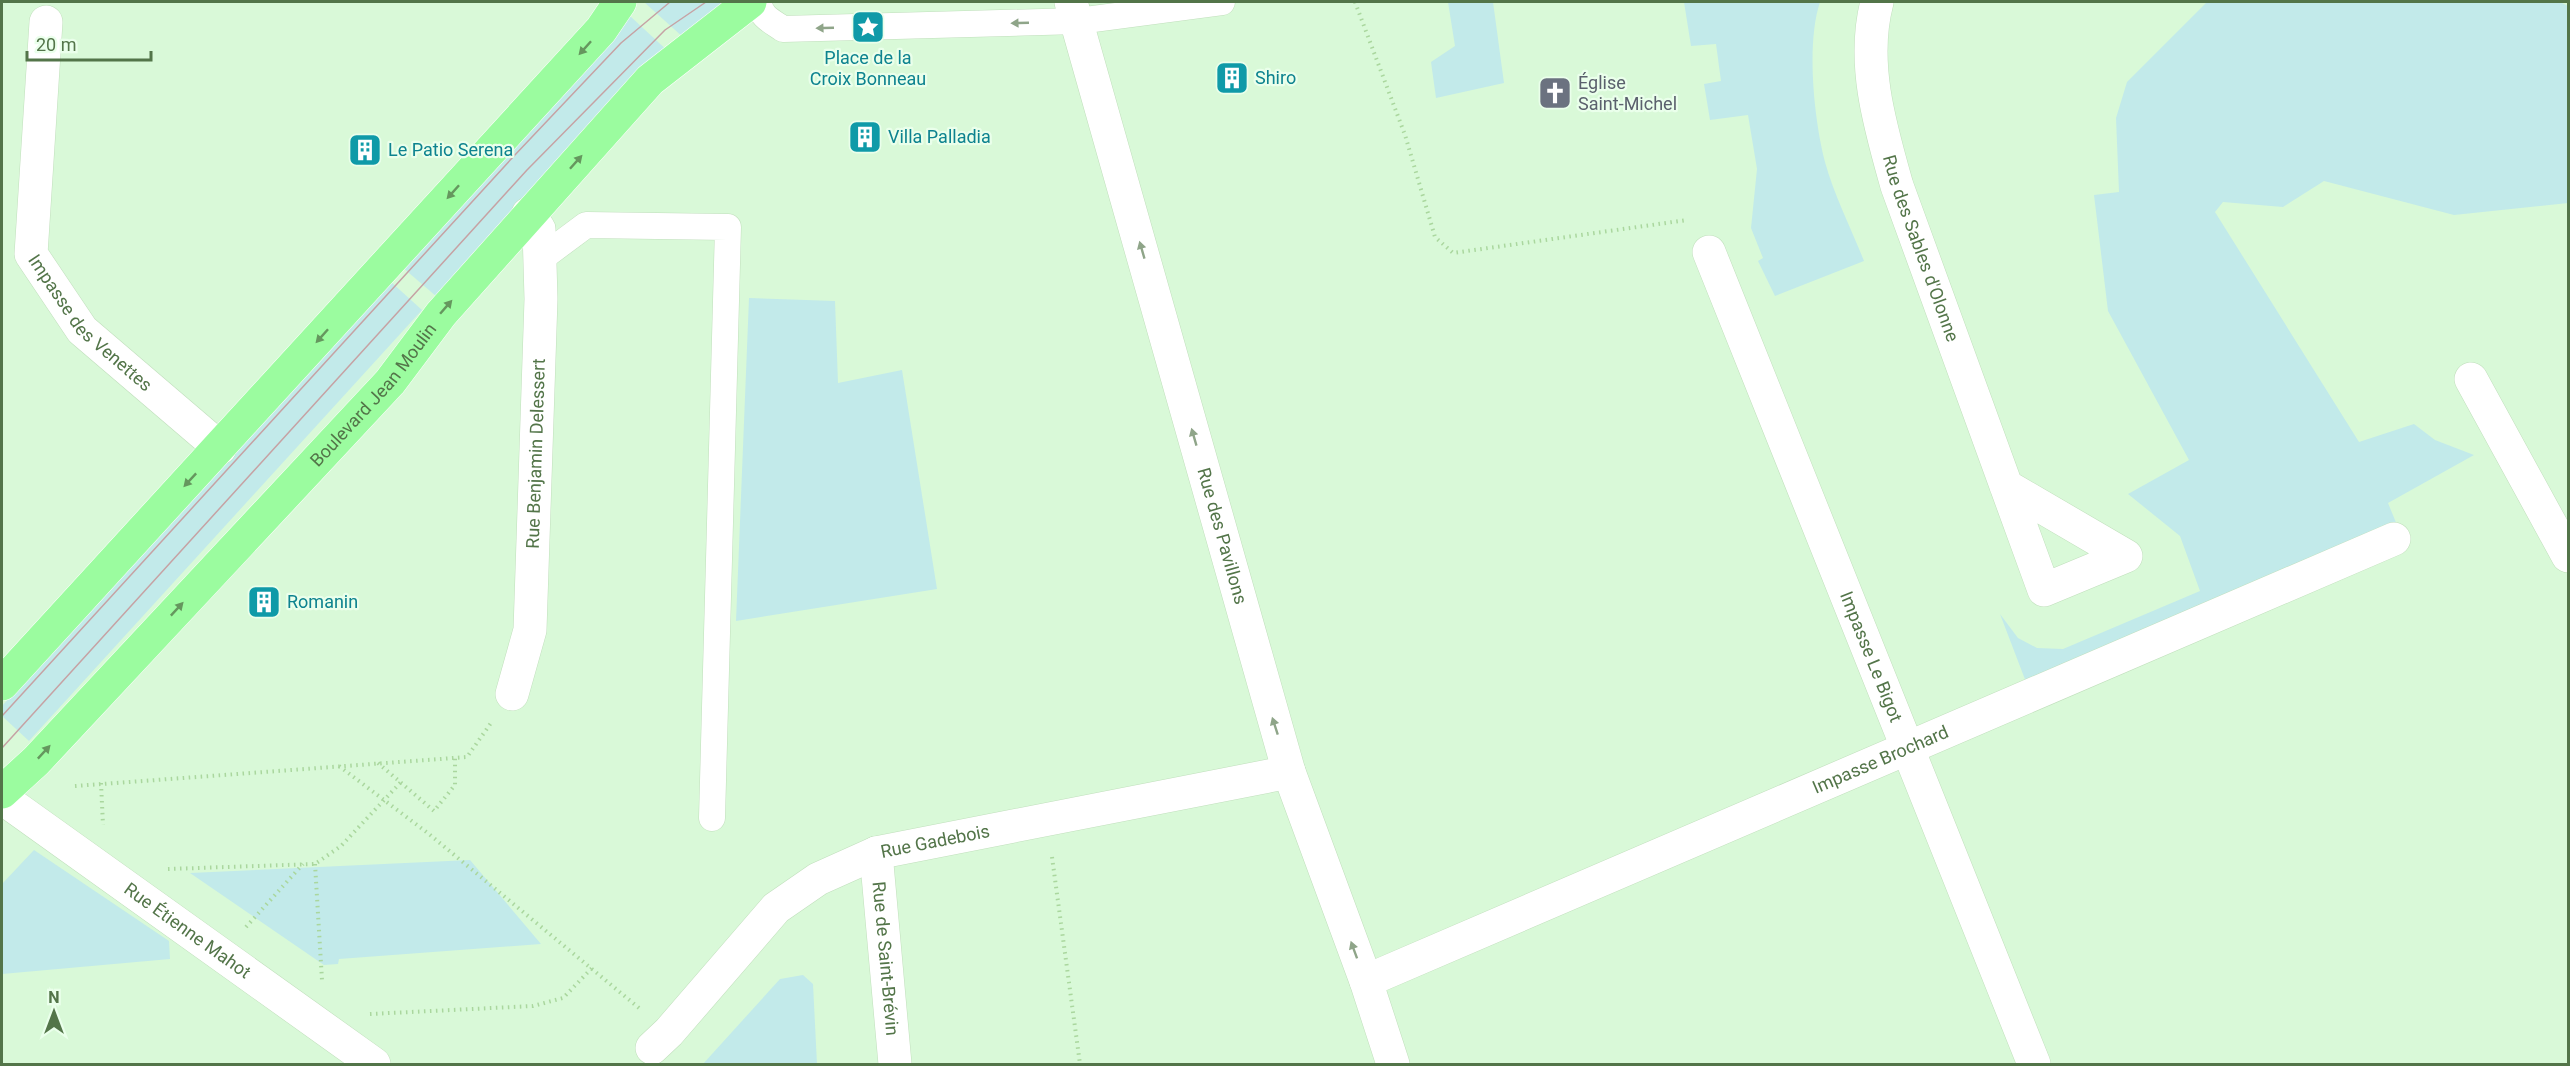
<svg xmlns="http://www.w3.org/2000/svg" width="2570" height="1066" viewBox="0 0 2570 1066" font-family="Roboto,sans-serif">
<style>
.residential{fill:#d9f9d8}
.green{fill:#c2eaea}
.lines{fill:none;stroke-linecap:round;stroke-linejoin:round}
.service-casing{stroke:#c0dfbc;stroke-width:27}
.minor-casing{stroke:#c0dfbc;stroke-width:34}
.primary-casing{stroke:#fff;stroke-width:34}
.path{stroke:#aad79e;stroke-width:4;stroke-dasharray:1.5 4.5;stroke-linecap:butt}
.service{stroke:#fff;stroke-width:26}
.minor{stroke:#fff;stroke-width:33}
.primary{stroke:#9bfc9f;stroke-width:33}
.tram{stroke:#c6a2a4;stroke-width:1.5}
.oneway{fill:#8fa589}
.oneway2{fill:#65975e}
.labels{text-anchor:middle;stroke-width:4.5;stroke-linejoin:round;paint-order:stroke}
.culture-label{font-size:18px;fill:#0d838f;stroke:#eaffeb;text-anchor:start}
.worship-label{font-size:18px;fill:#5b616d;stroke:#eaffeb;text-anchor:start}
.street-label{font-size:18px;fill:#537549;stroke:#eaffeb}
</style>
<rect width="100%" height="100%" fill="#e4fde4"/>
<!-- residential -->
<rect class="residential" x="2" y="2" width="2566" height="1062"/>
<!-- green -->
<g class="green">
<polygon points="644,2 737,2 684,38"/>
<polygon points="1448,2 1493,2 1504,83 1436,98 1431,62 1455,46"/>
<path d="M1684 2H1820C1806 44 1814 119 1825 162 1834 195 1851 228 1864 261L1775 296 1758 261 1763 258 1751 228 1757 169 1748 115 1710 120 1704 84 1721 81 1716 44 1691 46Z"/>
<polygon points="2207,2 2560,2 2568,6 2568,203 2454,215 2324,181 2283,207 2223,202 2215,212 2359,442 2414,424 2435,440 2474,455 2388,503 2397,525 2026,682 2000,614 2018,638 2037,648 2063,649 2200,591 2180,536 2128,494 2189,460 2108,311 2094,195 2119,192 2116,118 2127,82"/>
<polygon points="630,16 671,54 437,297 402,267"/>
<polygon points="390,281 422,310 29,741 2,716 2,706"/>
<polygon points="749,298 835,301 838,383 902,370 937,589 736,621"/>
<polygon points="34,850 169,941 170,959 2,974 2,884"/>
<polygon points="470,860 541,944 339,959 338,964 324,965 190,873"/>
<polygon points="803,975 813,984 817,1064 703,1064 780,979"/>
</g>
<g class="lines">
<!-- service casing -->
<g class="service-casing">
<g id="service">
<path d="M759 2C759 16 773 22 783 29L1078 21 1222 2"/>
<polyline points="539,260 586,225 728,227 712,818"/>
</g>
</g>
<!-- minor casing -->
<g class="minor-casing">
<g id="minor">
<path id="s1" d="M1071 2 1289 772 1366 981 1393 1064"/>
<path id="s2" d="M1877 2C1861 63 1880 126 1897 186L2044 590 2126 556 2006 486"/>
<path id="s3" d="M46 22 31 254 82 330 220 448"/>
<path id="s4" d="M1709 252 2034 1064"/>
<polyline points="2471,379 2568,556"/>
<path id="s5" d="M512 694 530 630 541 299 539 229 528 214"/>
<path id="s6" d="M2 798 374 1064"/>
<path id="s7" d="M876 853 895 1064"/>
<path id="s8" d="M1366 981 2394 539"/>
<path id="s9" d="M652 1048 669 1032 776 908 818 879 876 853 1289 772"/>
</g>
</g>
<!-- primary casing -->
<g class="primary-casing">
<g id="primary">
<polyline points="2,684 601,30 620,2"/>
<path id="s10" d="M2 792 36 761 390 382 441 314 650 80 750 2"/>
</g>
</g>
<!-- path -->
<g class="path">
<polyline points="1355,2 1405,135 1435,237 1453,253 1687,220"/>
<polyline points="378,763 434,811 455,785 455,757"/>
<polyline points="339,766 429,834 639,1008"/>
<polyline points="101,783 103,825"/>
<polyline points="75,786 467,757 491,723"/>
<polyline points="1052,857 1080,1064"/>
<polyline points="315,864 322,980"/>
<polyline points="168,869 315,864 341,846 401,782"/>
<polyline points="246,927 303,864"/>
<polyline points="370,1014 533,1006 563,998 592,968"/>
</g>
<!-- service -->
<use href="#service" class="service"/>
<!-- minor -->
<use href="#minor" class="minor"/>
<!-- primary -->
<use href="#primary" class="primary"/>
<!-- tram -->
<g class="tram">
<polyline points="2,716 513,157 621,43 670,2"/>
<polyline points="2,748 527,170 665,30 706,2"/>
</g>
</g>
<!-- one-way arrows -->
<defs><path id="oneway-solid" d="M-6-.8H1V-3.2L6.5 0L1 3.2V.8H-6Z" transform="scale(1.5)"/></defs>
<g class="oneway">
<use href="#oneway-solid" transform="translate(1020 23) rotate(178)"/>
<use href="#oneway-solid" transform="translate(825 28) rotate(178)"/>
<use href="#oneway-solid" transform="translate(1142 250) rotate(-106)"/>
<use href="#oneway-solid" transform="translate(1194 437) rotate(-106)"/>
<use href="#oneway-solid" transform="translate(1275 726) rotate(-108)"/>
<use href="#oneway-solid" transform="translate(1354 950) rotate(-110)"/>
</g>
<g class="oneway2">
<use href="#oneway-solid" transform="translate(585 48) rotate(132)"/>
<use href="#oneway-solid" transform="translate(576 162) rotate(-48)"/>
<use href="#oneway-solid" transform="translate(453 192) rotate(132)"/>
<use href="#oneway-solid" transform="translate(446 307) rotate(-49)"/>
<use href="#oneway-solid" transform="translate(322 336) rotate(132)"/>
<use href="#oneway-solid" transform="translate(190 480) rotate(133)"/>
<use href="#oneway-solid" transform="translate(177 609) rotate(-47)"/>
<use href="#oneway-solid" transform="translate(44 752) rotate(-47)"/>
</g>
<!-- icons -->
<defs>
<g id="sight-square" transform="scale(1.725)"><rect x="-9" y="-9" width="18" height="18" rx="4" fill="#0f9aa8" stroke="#eaffeb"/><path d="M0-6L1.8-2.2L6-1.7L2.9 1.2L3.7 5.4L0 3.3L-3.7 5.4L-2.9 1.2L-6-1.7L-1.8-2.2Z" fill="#fff"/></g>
<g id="building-square" transform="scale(1.725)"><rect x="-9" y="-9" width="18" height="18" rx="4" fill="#0f9aa8" stroke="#eaffeb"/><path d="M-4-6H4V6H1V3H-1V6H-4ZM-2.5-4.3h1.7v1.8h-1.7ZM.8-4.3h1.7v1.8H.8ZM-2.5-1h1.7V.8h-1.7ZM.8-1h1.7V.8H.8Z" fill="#fff"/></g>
<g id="church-square" transform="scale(1.725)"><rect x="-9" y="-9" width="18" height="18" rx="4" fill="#6b7280" stroke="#eaffeb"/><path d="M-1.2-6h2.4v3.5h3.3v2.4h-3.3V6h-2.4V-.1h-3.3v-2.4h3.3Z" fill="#fff"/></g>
</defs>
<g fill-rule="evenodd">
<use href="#sight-square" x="868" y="27"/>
<use href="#building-square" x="1232" y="78"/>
<use href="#church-square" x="1555" y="93"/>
<use href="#building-square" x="865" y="137"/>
<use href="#building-square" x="365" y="150"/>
<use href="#building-square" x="264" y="602"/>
</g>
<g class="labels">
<!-- culture labels -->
<g class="culture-label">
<text x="868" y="64" text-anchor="middle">Place de la<tspan x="868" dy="21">Croix Bonneau</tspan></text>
<text x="1255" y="84">Shiro</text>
<text x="888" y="143">Villa Palladia</text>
<text x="388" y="156">Le Patio Serena</text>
<text x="287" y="608">Romanin</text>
</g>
<!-- worship labels -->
<g class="worship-label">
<text x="1578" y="89">Église<tspan x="1578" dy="21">Saint-Michel</tspan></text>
</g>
<!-- street labels -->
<g class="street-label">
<text dy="6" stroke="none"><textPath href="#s2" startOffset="254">Rue des Sables d'Olonne</textPath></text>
<text dy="6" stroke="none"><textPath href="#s3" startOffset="324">Impasse des Venettes</textPath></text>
<text dy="6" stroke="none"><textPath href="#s10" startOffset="544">Boulevard Jean Moulin</textPath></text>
<text dy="6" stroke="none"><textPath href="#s5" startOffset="243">Rue Benjamin Delessert</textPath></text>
<text dy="6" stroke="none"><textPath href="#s1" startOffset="555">Rue des Pavillons</textPath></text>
<text dy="6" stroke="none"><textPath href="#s4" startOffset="436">Impasse Le Bigot</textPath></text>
<text dy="6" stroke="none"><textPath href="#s8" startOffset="560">Impasse Brochard</textPath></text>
<text dy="6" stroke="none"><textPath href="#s9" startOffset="362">Rue Gadebois</textPath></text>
<text dy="6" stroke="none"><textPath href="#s6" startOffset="228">Rue Étienne Mahot</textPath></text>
<text dy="6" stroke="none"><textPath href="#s7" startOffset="106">Rue de Saint-Brévin</textPath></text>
</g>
</g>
<!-- border -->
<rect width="2570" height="1066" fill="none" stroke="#537549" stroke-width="6"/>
<!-- north arrow -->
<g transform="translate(54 1012)" stroke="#eaffeb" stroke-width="4.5" paint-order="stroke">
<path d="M0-4.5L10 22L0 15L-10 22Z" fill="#537549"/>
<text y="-9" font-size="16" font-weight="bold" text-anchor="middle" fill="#537549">N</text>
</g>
<!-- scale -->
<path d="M27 51v9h124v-9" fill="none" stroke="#537549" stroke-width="3"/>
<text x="36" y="51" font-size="18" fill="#537549" stroke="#eaffeb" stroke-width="4.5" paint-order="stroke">20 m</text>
</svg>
